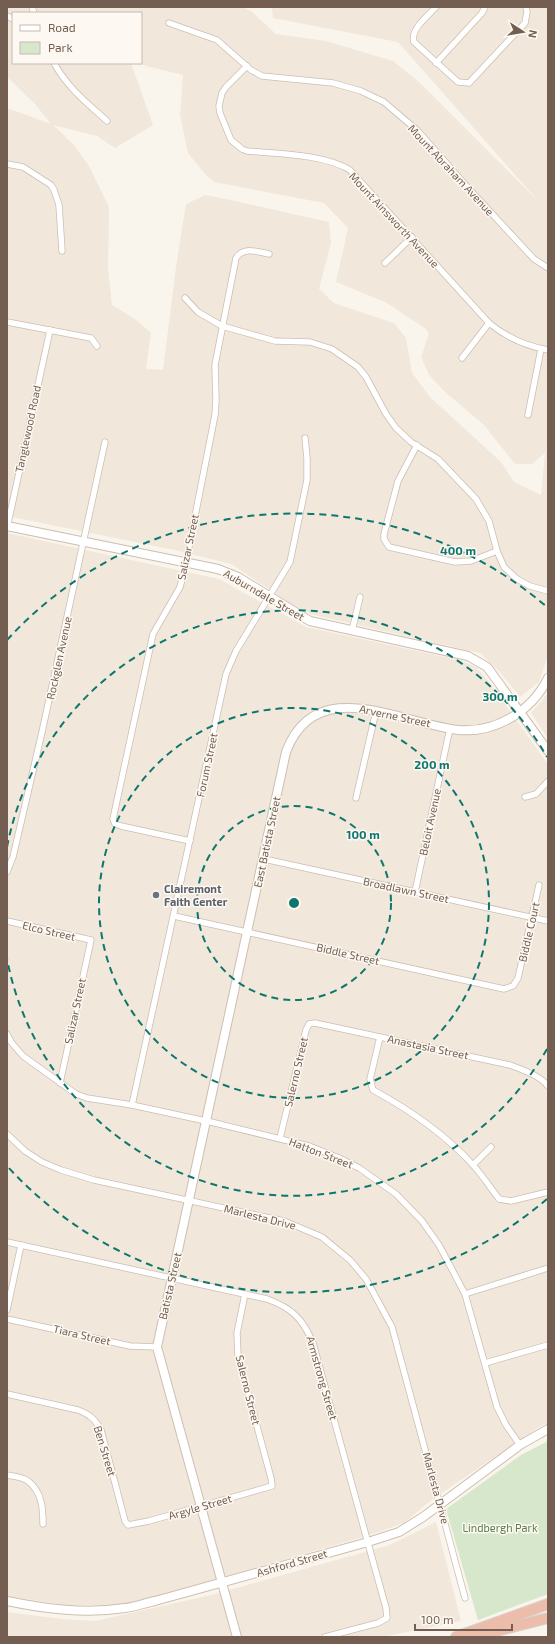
<svg xmlns="http://www.w3.org/2000/svg" width="555" height="1644" viewBox="0 0 555 1644" font-family="'Exo 2',sans-serif">
<style>
.residential{fill:#f1e7db;fill-rule:evenodd}
.green{fill:#d6e7cb}
.lines{fill:none;stroke-linecap:round;stroke-linejoin:round}
.street-casing{stroke:#ccbeb2;stroke-width:7}
.secondary-casing{stroke:#cebeb0;stroke-width:10}
.highway-casing{stroke:#d8d2ce;stroke-width:12}
.street{stroke:#fff;stroke-width:5.5}
.secondary{stroke:#fff;stroke-width:8}
.highway{stroke:#ecbdab;stroke-width:10}
.ring{fill:none;stroke:#0f766e;stroke-width:2;stroke-dasharray:7 5}
.worship-dot{fill:#6b7280;stroke:#fdf9f2;stroke-width:1.5}
.labels{text-anchor:middle;stroke-width:3;stroke-linejoin:round;paint-order:stroke}
.street-label{font-size:11px;fill:#735e51;stroke:#fdf9f2}
.worship-label{font-size:11px;font-weight:bold;fill:#5b616d;stroke:#fdf9f2;text-anchor:start}
.park-label{font-size:11px;fill:#5a7c4e;stroke:#fdf9f2}
.centre{fill:#0f766e;stroke:#fdf9f2;stroke-width:2}
.ring-label{font-size:12px;text-anchor:middle;font-weight:bold;fill:#0f766e;stroke:#fdf9f2;stroke-width:3;stroke-linejoin:round;paint-order:stroke}
</style>
<rect width="100%" height="100%" fill="#faf5ec"/>
<!-- residential -->
<g class="residential">
<path d="M7 7H242L251 11 276 34 326 41 393 61 419 82 540 203 398 42 273 18 272 7H548V655L539 682 520 697 499 671 480 653 310 614 290 603 231 564 179 551 7 516V108L51 124 35 104 7 77ZM13 13H141L140 63 146 66 183 75 180 115 188 153 205 174 214 182 324 203 348 228 336 282 387 303 426 329 429 334 421 357 429 375 445 392 484 425 515 464H532L545 453 541 495 514 482 501 462 430 397 412 373 406 338 394 323 334 303 319 289 331 243 329 222 226 199 205 195 186 204 176 267 163 370 146 369 151 333 135 319 112 305 108 268 109 207 89 166 74 145 53 125 97 136 115 148 153 125 131 63H13Z"/>
<polygon points="7,533 219,579 306,627 459,660 476,667 489,682 548,764 548,1423 542,1425 430,1501 404,1523 370,1535 124,1605 66,1605 7,1596"/>
<polygon points="548,693 548,739 531,713"/>
<polygon points="436,1522 461,1621 382,1637 7,1637 7,1612 62,1619 95,1621 211,1595 390,1545"/>
</g>
<!-- green -->
<polygon class="green" points="548,1441 548,1594 478,1620 446,1509 521,1455"/>
<g class="lines">
<!-- street casing -->
<g class="street-casing">
<g id="street">
<polyline points="32,7 34,13"/>
<path d="M436 7C428 16 410 29 414 42L458 82 469 83 525 23 527 12 526 7"/>
<polyline points="7,16 13,19"/>
<polyline points="169,23 217,40 251,70 262,76 333,83 361,91 384,102 418,131 470,190 534,259 548,268"/>
<path d="M54 63C67 87 87 103 107 121"/>
<polyline points="436,63 482,13 485,7"/>
<path d="M247 66 226 87 222 93 219 106 220 113 231 140 242 149 247 151C278 154 324 154 350 170L489 323C506 337 526 346 548 350"/>
<polyline points="7,164 23,167 51,185 54,190 59,205 62,251"/>
<polyline points="385,263 412,237"/>
<polyline points="185,298 198,312 222,326 275,341 310,342 332,349 358,367 366,377 386,414 396,428 411,442 438,459 476,499 489,521 497,551 504,567 517,579 530,586 548,591"/>
<polyline points="7,322 91,338 97,346"/>
<polyline points="462,358 489,323"/>
<polyline points="528,415 541,349"/>
<polyline points="417,445 398,481 384,534 384,539 389,547 455,562 471,561 497,551"/>
<polyline points="7,528 50,330"/>
<polyline points="352,631 360,597"/>
<polyline points="525,797 536,794 548,781"/>
<polyline points="356,798 376,711"/>
<path d="M190 841 121 826 115 824 113 819 153 634 180 587 184 572 215 415 216 400 215 365 236 258C244 246 258 252 269 254"/>
<polyline points="264,859 548,921"/>
<polyline points="7,872 13,857 42,732 105,442"/>
<polyline points="415,892 450,728"/>
<polyline points="174,916 504,989 513,986 518,978 539,885"/>
<polyline points="7,921 91,940 60,1083"/>
<polyline points="7,1034 11,1042 23,1056 76,1094 87,1098 132,1105 215,1123 309,1146 339,1158 359,1168 396,1194 422,1221 439,1245 465,1294 497,1407 506,1425 520,1445"/>
<path d="M380 1037 370 1079 373 1090C410 1110 444 1133 473 1165 482 1175 490 1187 499 1199L511 1201 548 1192"/>
<polyline points="132,1105 226,674 236,651 290,562 307,480 307,458 305,438"/>
<polyline points="7,1134 25,1151 42,1162 61,1170 94,1180 284,1221 322,1237 350,1260 366,1279 392,1327 465,1598"/>
<path d="M280 1138 306 1030 309 1024 315 1023 510 1065C523 1070 539 1075 548 1086"/>
<polyline points="473,1165 491,1147"/>
<path d="M7 1242 267 1299C292 1308 303 1319 313 1343L371 1554 386 1608 387 1618 378 1623 325 1637"/>
<polyline points="465,1294 548,1268"/>
<polyline points="7,1310 21,1245"/>
<polyline points="7,1319 130,1346 157,1347"/>
<polyline points="485,1363 548,1345"/>
<path d="M7 1394 78 1410C89 1414 95 1419 101 1430L125 1521 128 1525 149 1521 272 1486 271 1478 238 1356 237 1333 245 1294"/>
<path d="M7 1475C13 1476 23 1477 28 1481 42 1492 43 1508 43 1524"/>
</g>
</g>
<!-- secondary casing -->
<g class="secondary-casing">
<g id="secondary">
<polyline points="7,526 218,569 238,577 310,621 468,656 487,667 493,675 548,751"/>
<path d="M7 1601C46 1609 85 1614 125 1608 135 1607 145 1603 155 1601L368 1542 399 1532 423 1517 520 1445 548 1429"/>
<path d="M237 1637 157 1347 286 752C316 672 401 724 459 730 496 733 532 711 548 678"/>
</g>
</g>
<!-- highway casing -->
<g class="highway-casing">
<g id="highway">
<polyline points="456,1637 548,1604"/>
<polyline points="473,1637 548,1618"/>
</g>
</g>
<!-- street -->
<use href="#street" class="street"/>
<!-- secondary -->
<use href="#secondary" class="secondary"/>
<!-- highway -->
<use href="#highway" class="highway"/>
</g>
<!-- distance rings -->
<g class="ring">
<circle cx="294" cy="903" r="97"/>
<circle cx="294" cy="903" r="195"/>
<path d="M547 1049A292 292 0 0 1 7 959M7 847A292 292 0 0 1 547 757"/>
<path d="M547 1199A389 389 0 0 1 7 1166M7 640A389 389 0 0 1 547 607"/>
</g>
<!-- markers -->
<circle class="worship-dot" cx="156" cy="895" r="4"/>
<g class="labels">
<!-- street labels -->
<g class="street-label">
<text transform="translate(451 170) rotate(47)" y="4">Mount Abraham Avenue</text>
<text transform="translate(394 220) rotate(47)" y="4">Mount Ainsworth Avenue</text>
<text transform="translate(28 429) rotate(-78)" y="4">Tanglewood Road</text>
<text transform="translate(188 547) rotate(-78)" y="4">Salizar Street</text>
<text transform="translate(264 595) rotate(30)" y="4">Auburndale Street</text>
<text transform="translate(59 658) rotate(-78)" y="4">Rockglen Avenue</text>
<text transform="translate(395 716) rotate(12)" y="4">Arverne Street</text>
<text transform="translate(207 765) rotate(-78)" y="4">Forum Street</text>
<text transform="translate(430 822) rotate(-78)" y="4">Beloit Avenue</text>
<text transform="translate(267 842) rotate(-78)" y="4">East Batista Street</text>
<text transform="translate(406 890) rotate(12)" y="4">Broadlawn Street</text>
<text transform="translate(49 931) rotate(13)" y="4">Elco Street</text>
<text transform="translate(529 932) rotate(-77)" y="4">Biddle Court</text>
<text transform="translate(348 954) rotate(13)" y="4">Biddle Street</text>
<text transform="translate(75 1011) rotate(-78)" y="4">Salizar Street</text>
<text transform="translate(428 1047) rotate(12)" y="4">Anastasia Street</text>
<text transform="translate(296 1072) rotate(-77)" y="4">Salerno Street</text>
<text transform="translate(321 1153) rotate(21)" y="4">Hatton Street</text>
<text transform="translate(260 1217) rotate(14)" y="4">Marlesta Drive</text>
<text transform="translate(170 1286) rotate(-77)" y="4">Batista Street</text>
<text transform="translate(82 1335) rotate(13)" y="4">Tiara Street</text>
<text transform="translate(322 1378) rotate(74)" y="4">Armstrong Street</text>
<text transform="translate(248 1390) rotate(76)" y="4">Salerno Street</text>
<text transform="translate(105 1451) rotate(73)" y="4">Ben Street</text>
<text transform="translate(436 1488) rotate(75)" y="4">Marlesta Drive</text>
<text transform="translate(200 1507) rotate(-16)" y="4">Argyle Street</text>
<text transform="translate(292 1563) rotate(-16)" y="4">Ashford Street</text>
</g>
<!-- worship labels -->
<g class="worship-label">
<text x="164" y="893">Clairemont<tspan x="164" dy="13">Faith Center</tspan></text>
</g>
<!-- park labels -->
<g class="park-label">
<text x="500" y="1532">Lindbergh Park</text>
</g>
</g>
<circle cx="294" cy="903" r="6" class="centre"/>
<g class="ring-label">
<text x="458" y="555">400 m</text>
<text x="500" y="701">300 m</text>
<text x="432" y="769">200 m</text>
<text x="363" y="839">100 m</text>
</g>
<!-- border -->
<rect width="555" height="1644" fill="none" stroke="#735e51" stroke-width="16"/>
<!-- legend -->
<rect x="12" y="12" width="130" height="52" fill="#fdf9f2" stroke="#c6bbb2"/>
<rect x="20" y="25" width="20" height="6" fill="#ffffff" stroke="#c6bbb2"/>
<text x="48" y="32" font-size="12" fill="#735e51">Road</text>
<rect x="20" y="42" width="20" height="12" fill="#d6e7cb" stroke="#c6bbb2"/>
<text x="48" y="52" font-size="12" fill="#735e51">Park</text>
<!-- north arrow -->
<g transform="translate(523 32) rotate(102)" stroke="#fdf9f2" stroke-width="3" paint-order="stroke">
<path d="M0-3L7 15L0 10L-7 15Z" fill="#735e51"/>
<text y="-6" font-size="11" font-weight="bold" text-anchor="middle" fill="#735e51">N</text>
</g>
<!-- scale -->
<path d="M415 1624v6h97v-6" fill="none" stroke="#735e51" stroke-width="2"/>
<text x="421" y="1624" font-size="12" fill="#735e51" stroke="#fdf9f2" stroke-width="3" paint-order="stroke">100 m</text>
</svg>
